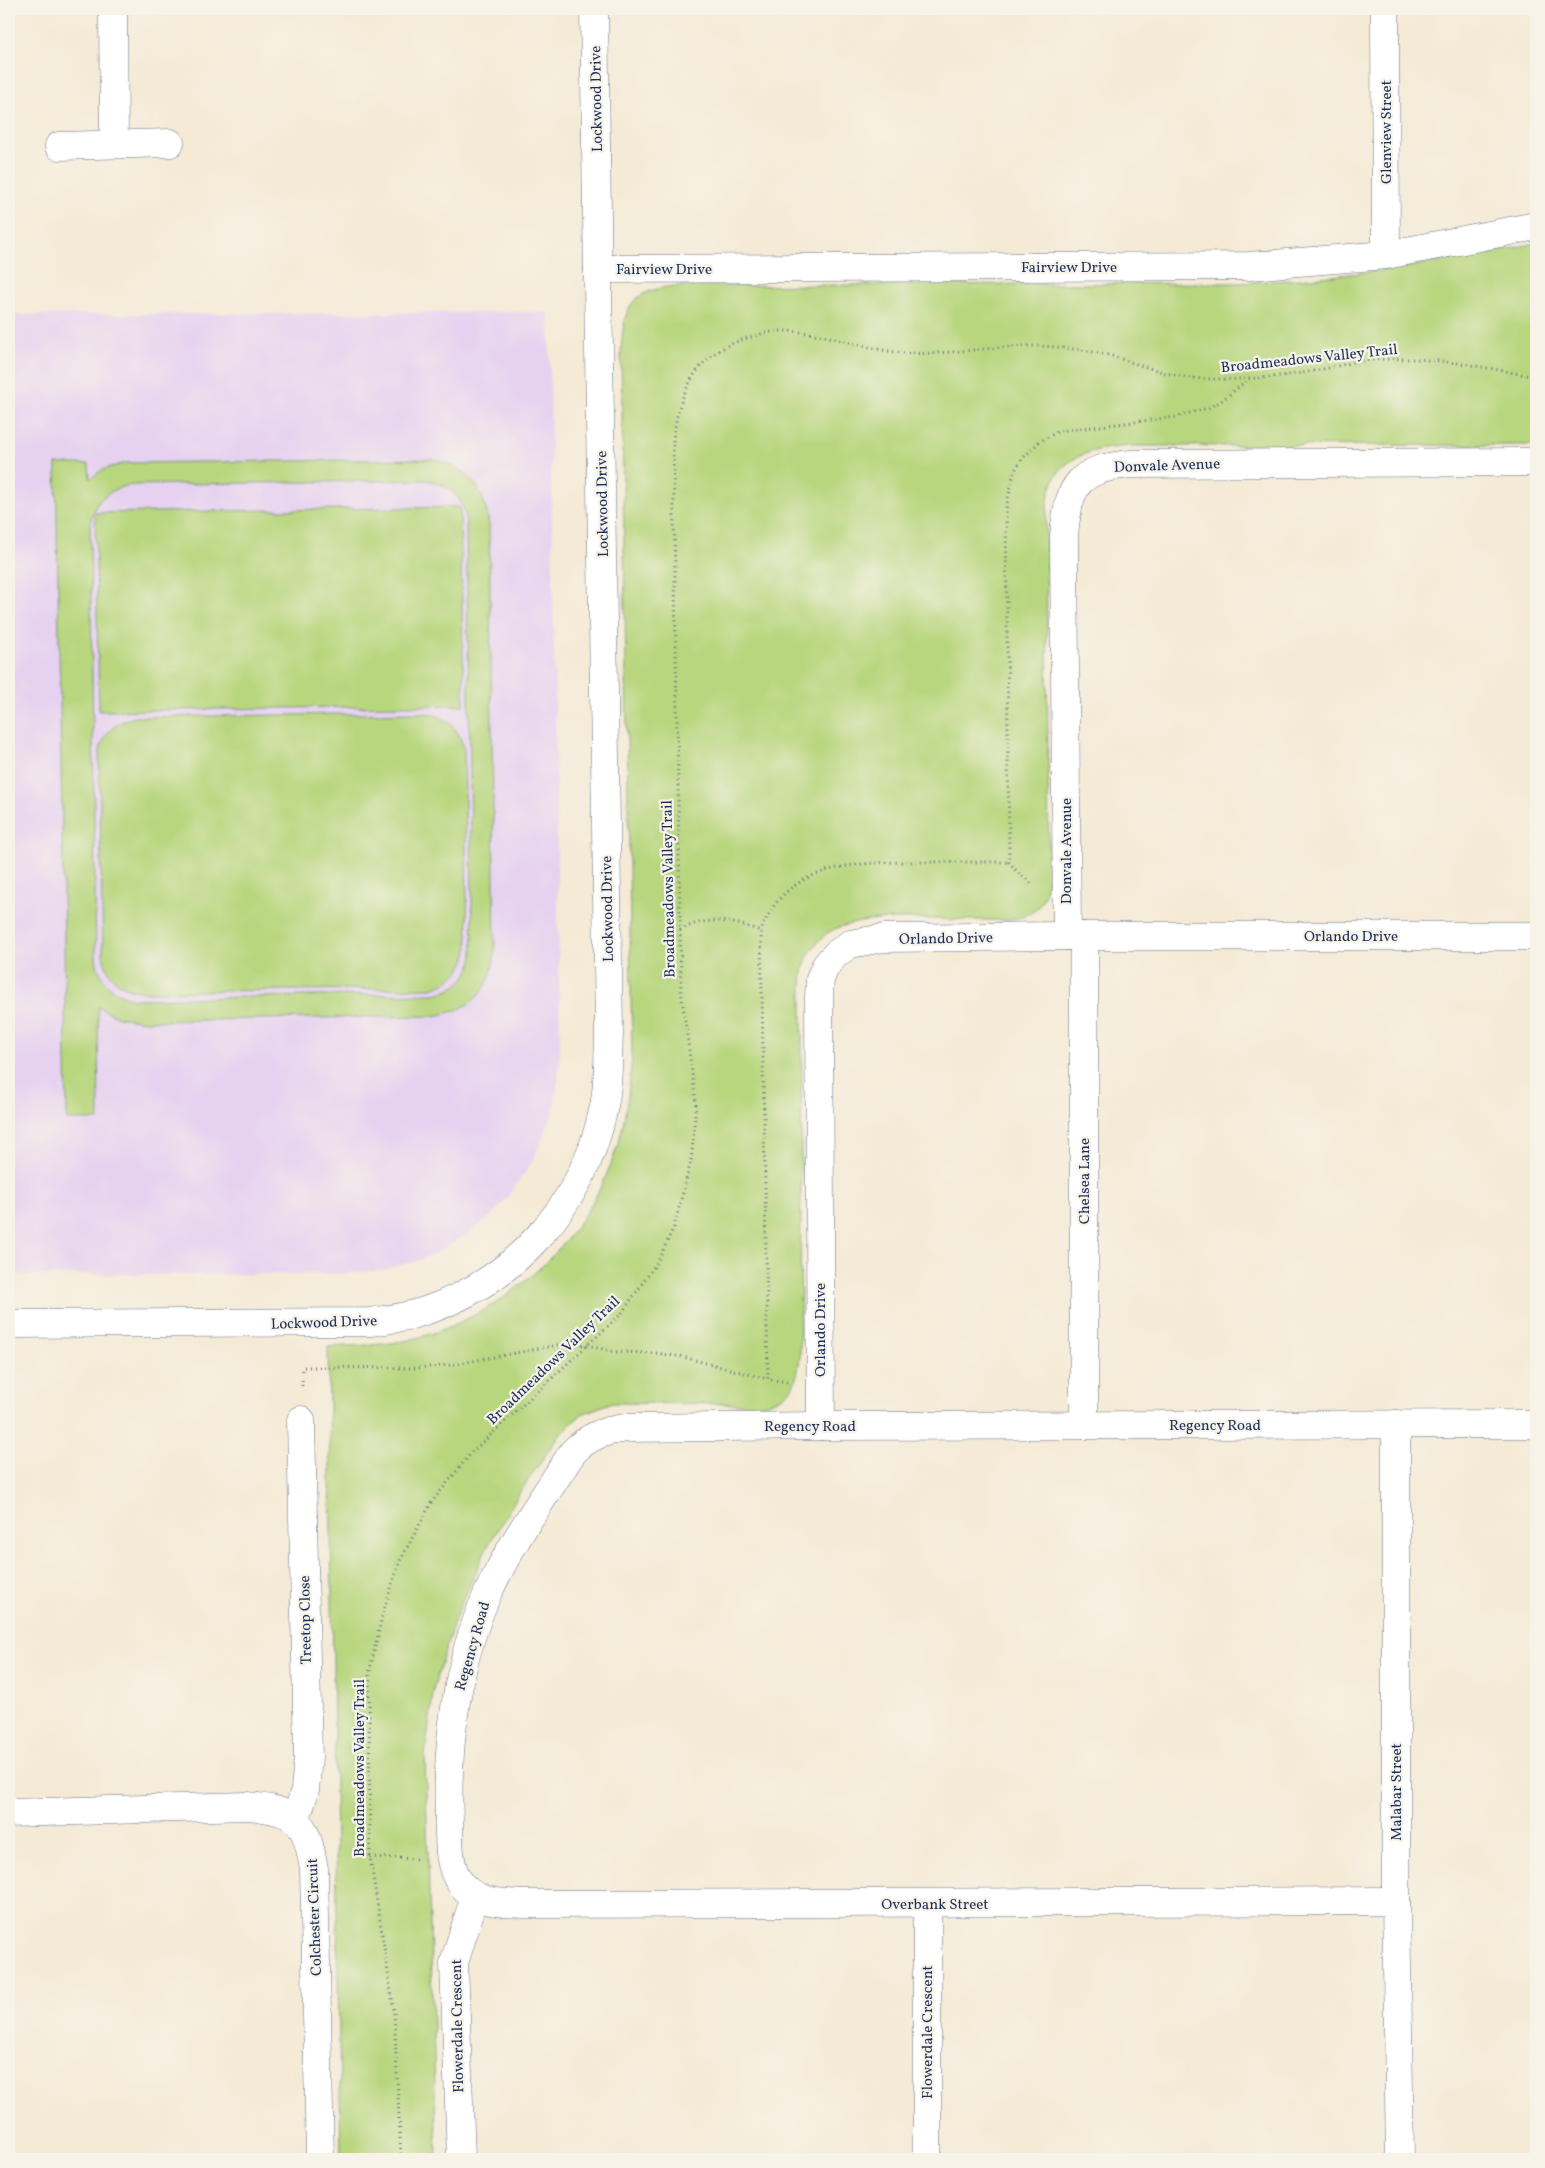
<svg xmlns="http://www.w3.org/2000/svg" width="1545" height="2168" viewBox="0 0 1545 2168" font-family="Vollkorn,serif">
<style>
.built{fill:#e6d2f0}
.green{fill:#b7d67d;stroke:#69826e;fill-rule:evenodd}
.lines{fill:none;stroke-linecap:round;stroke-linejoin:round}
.minor-casing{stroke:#677088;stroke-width:29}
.path{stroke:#677088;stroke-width:3;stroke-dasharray:1 4;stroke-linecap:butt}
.minor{stroke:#fff;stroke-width:28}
.labels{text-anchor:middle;stroke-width:4.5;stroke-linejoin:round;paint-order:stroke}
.street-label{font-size:15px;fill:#1b2f5e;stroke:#f7f3e8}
</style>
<rect width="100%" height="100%" fill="#f7f3e8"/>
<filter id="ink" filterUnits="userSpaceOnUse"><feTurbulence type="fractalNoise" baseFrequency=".02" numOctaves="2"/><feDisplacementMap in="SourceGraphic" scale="10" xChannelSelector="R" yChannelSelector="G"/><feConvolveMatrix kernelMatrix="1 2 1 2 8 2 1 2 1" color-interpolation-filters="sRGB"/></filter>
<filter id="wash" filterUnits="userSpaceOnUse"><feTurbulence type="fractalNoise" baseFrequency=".0096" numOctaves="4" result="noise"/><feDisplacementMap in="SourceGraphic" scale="20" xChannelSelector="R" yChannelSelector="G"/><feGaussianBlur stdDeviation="1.12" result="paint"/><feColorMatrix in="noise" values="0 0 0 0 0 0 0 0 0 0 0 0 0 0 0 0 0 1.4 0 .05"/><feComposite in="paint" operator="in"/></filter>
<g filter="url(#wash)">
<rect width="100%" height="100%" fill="#f4ead5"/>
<!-- built -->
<polygon class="built" points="549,312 560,1051 559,1073 553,1113 532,1162 504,1202 489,1218 473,1230 436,1253 417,1261 382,1270 341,1274 9,1275 9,315"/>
<!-- green -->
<g class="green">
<path d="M1536 243V445L1132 446C1101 448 1063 452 1051 487 1047 500 1047 513 1046 526L1049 867C1047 882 1047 899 1035 910 1020 922 998 920 980 920 941 920 861 913 829 932 820 938 812 948 807 958 801 972 802 989 802 1004L800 1358C795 1388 794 1393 765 1404L610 1403 582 1414 560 1434 520 1492 485 1551 455 1619 434 1686 425 1756 437 2159H341L328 1347C353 1345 379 1346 404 1341 501 1320 585 1244 616 1150 626 1120 629 1089 632 1057L621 352C624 308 627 292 674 286L1239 283C1339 278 1438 265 1536 243Z"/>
<path d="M432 459C470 467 484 489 489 525L495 949C492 990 474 1010 433 1016L146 1021 118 1017 98 1007 99 1120H67L56 464H89L90 479 102 470 125 463ZM426 480C449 484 463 497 466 520L473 952C472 976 457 991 433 994L134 999C112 993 100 982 96 959L90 526C92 501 110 487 134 485Z"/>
<polygon points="460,507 464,705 99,711 95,513"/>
<path d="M421 713C445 714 458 726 464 749L468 948C465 970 452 982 431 988L148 992C123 991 105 978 103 952L99 757C102 734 114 722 136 717Z"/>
</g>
</g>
<g filter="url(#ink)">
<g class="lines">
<!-- minor casing -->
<g class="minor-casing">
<g id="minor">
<polyline points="113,9 114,144"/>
<polyline points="1385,9 1386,255"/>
<polyline points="59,146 170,143"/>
<polyline points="598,269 1249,266 1386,255 1536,226"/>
<path d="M1067 936 1064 536C1068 484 1079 468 1132 464L1536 462"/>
<polyline points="1084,936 1084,1425"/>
<path d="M9 1324 370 1322C387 1320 405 1317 422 1312 514 1282 583 1205 603 1111 609 1085 608 1058 609 1031L594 9"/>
<polyline points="1396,1424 1396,1901 1400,2159"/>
<polyline points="821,1426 819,997 820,979 826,965 836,954 850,944 884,938 1067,936 1536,936"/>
<path d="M9 1813 247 1806C297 1810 306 1820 314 1869L320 2159"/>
<polyline points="296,1819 305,1790 308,1757 301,1420"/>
<path d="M1396 1901 524 1904C501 1903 476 1903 461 1884 448 1867 449 1842 449 1821 446 1746 456 1665 487 1595 510 1544 543 1498 573 1452 589 1436 603 1431 626 1428L821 1426 1536 1424"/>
<polyline points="927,1904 927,2159"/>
<polyline points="461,2159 454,1963 475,1896"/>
</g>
</g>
<!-- path -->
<g class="path">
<polyline points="1031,883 1018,873 1009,862 1006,508 1014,472 1022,459 1039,442 1059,431 1175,417 1208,408 1221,401 1249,379"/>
<path d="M680 930C708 915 732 921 761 931"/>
<path d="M787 1382 768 1379 761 931C785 862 859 862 920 862 950 862 979 862 1009 862"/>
<polyline points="302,1386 303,1367 417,1368 451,1365 563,1344 586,1345 615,1352 655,1353 683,1357 768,1379"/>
<polyline points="370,1857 417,1859"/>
<path d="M401 2159 394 2011 370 1857 369 1674 382 1616 400 1561 431 1503 472 1452 621 1314 658 1261 674 1227 691 1161 694 1130 696 1102 681 991 673 440C678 397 694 356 739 341 752 336 767 332 780 331 823 330 863 350 905 353 955 356 1005 342 1055 347 1075 349 1095 351 1115 357 1147 367 1176 379 1210 379 1238 380 1267 378 1295 374 1321 371 1347 362 1373 360 1428 355 1483 367 1536 377"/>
</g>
<!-- minor -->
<use href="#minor" class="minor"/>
</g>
</g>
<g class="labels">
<!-- street labels -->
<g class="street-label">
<text transform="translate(596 99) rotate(-91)" y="5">Lockwood Drive</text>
<text transform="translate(1386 132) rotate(-90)" y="5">Glenview Street</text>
<text x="1069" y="272">Fairview Drive</text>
<text x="664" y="274">Fairview Drive</text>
<text transform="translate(1309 358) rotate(-6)" y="5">Broadmeadows Valley Trail</text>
<text transform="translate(1167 465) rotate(-2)" y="5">Donvale Avenue</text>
<text transform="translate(602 504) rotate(-91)" y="5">Lockwood Drive</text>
<text transform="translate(1066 851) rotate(-90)" y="5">Donvale Avenue</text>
<text transform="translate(668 889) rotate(-91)" y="5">Broadmeadows Valley Trail</text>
<text transform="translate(607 909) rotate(-91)" y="5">Lockwood Drive</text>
<text x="1351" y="941">Orlando Drive</text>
<text transform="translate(946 938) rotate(-1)" y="5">Orlando Drive</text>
<text transform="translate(1084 1181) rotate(-90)" y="5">Chelsea Lane</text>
<text transform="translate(324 1322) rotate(-2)" y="5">Lockwood Drive</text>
<text transform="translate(820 1330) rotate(-90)" y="5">Orlando Drive</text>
<text transform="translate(553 1360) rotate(-44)" y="5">Broadmeadows Valley Trail</text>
<text x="1215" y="1430">Regency Road</text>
<text x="810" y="1431">Regency Road</text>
<text transform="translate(305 1620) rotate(-91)" y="5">Treetop Close</text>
<text transform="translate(472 1646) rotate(-74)" y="5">Regency Road</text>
<text transform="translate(359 1768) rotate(-90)" y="5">Broadmeadows Valley Trail</text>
<text transform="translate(1396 1792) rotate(-90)" y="5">Malabar Street</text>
<text x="935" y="1909">Overbank Street</text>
<text transform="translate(314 1917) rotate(-92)" y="5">Colchester Circuit</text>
<text transform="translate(457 2026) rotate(-91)" y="5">Flowerdale Crescent</text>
<text transform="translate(927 2032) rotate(-90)" y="5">Flowerdale Crescent</text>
</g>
</g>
<!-- margin -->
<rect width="1545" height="2168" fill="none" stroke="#f7f3e8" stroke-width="30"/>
</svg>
